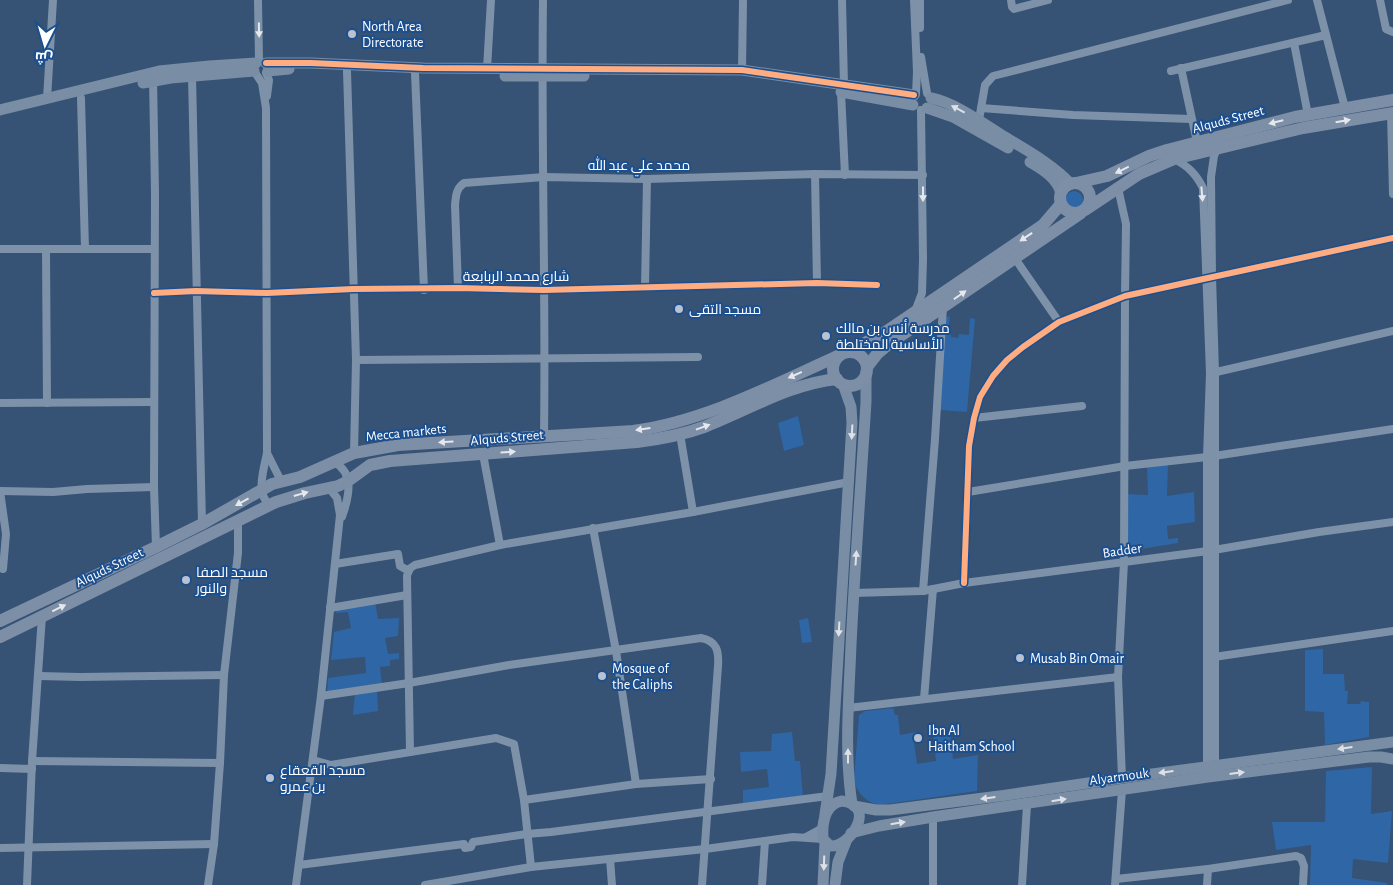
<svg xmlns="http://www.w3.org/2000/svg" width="1393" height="885" viewBox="0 0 1393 885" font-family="'Alegreya Sans',Cairo,sans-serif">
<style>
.green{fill:#2f66a5}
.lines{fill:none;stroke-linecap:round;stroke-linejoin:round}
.street{stroke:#7d92a8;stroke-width:8}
.secondary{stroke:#798da4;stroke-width:11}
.primary{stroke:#7d8ea7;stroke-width:12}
.cycleway-casing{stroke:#1b4f8f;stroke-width:9}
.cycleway{stroke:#ffac80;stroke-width:6}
.oneway{fill:#e5e9ee}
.oneway2{fill:#dee2e8}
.oneway3{fill:#e5e8ed}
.poi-dot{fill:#b9c2ce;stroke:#1b4f8f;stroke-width:2}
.labels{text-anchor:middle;stroke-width:4;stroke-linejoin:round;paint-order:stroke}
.poi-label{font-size:14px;fill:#fff;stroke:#1b4f8f;text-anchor:start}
.street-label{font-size:14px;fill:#fff;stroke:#1b4f8f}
</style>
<rect width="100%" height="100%" fill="#365274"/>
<!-- green -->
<g class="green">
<circle cx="1074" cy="200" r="9"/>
<polygon points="950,316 948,333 951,334 951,337 958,338 959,334 969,335 970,318 975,319 967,412 940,410 944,318"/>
<polygon points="798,416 804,445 784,451 778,423"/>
<polygon points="1168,465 1167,496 1194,492 1195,522 1167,526 1168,539 1178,538 1178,543 1135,550 1131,549 1126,537 1126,494 1148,495 1147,467"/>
<polygon points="375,601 378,619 399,618 398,636 385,638 388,654 399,653 399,659 390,660 390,666 380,667 382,685 327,694 328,678 366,673 365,657 331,660 334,632 351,628 348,612 336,613 337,608"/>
<polygon points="808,618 812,642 802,643 799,620"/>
<polygon points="1323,649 1323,674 1344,674 1345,691 1348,691 1347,704 1360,704 1361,701 1369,702 1369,737 1325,745 1324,712 1305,711 1305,650"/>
<polygon points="377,691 378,711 353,715 355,693"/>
<path d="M893 708 895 715H898L900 735 916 732V735L913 736 917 764 936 761 933 735 950 733 953 759 978 755 977 791 880 805C867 803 856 793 854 779L859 715 865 711Z"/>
<polygon points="792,732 795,761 800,761 803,797 743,805 743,790 769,787 767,769 741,772 740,752 771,751 772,734"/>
<polygon points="1372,767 1371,814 1392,811 1388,863 1353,859 1352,878 1387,883 1387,885 1310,885 1311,845 1276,850 1272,822 1325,822 1326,771"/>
</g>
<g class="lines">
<!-- street -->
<g class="street">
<polyline points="258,0 259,61"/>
<path d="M543 0C541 145 546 290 544 436"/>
<polyline points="842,0 844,85"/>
<polyline points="914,0 917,72 916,94"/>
<polyline points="1011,0 1012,7 1014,9 1048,0"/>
<polyline points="1317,0 1345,108"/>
<polyline points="1380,0 1386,29 1393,32"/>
<polyline points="920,28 920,0"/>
<polyline points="1294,43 1308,115"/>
<polyline points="921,57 927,93"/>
<polyline points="1181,68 1197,142"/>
<polyline points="487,69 491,0"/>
<polyline points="742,70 743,0"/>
<polyline points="347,71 356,360 354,453"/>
<polyline points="1171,71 1326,35"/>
<polyline points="266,73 269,80 267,96"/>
<polyline points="415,73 424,290"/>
<path d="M256 74 262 83 266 108 267 453C264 469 255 494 270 505"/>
<polyline points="153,76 155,193 154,487 156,547"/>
<polyline points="192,76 202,524"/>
<polyline points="841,92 845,175"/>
<polyline points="81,98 85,249"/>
<polyline points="47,99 53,0"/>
<polyline points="981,108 1073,115 1191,119"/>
<polyline points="1391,113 1393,194"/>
<polyline points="979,120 985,85 993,76 1288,0"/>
<path d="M1174 159C1188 166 1196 174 1203 188L1210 373 1207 457V771"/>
<polyline points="815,174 817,283"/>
<polyline points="1118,188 1126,224 1125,296 1124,562 1118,677 1122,778"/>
<polyline points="0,249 154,249"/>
<polyline points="46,250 47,403"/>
<polyline points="1014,257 1059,322"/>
<polyline points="645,287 647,179"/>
<path d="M458 288 455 205C456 195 456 189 464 183L544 177 647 179 815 174 923 175"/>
<polyline points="154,293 196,291 267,293 353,289 458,288 544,290 817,283 877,285"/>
<polyline points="916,309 922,293 923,259 921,110"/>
<polyline points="356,360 698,357"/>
<polyline points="1212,373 1393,331"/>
<polyline points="0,403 153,402"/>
<polyline points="974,418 1082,406"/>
<polyline points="680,434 693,512"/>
<polyline points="267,453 281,481"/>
<polyline points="483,454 500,545"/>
<polyline points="1214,456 1393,429"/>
<path d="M334 462C355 473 349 497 342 517"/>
<polyline points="0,491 53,492 87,489 154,487"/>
<polyline points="0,491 6,534 3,569"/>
<polyline points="968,492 1125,466 1207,457"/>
<polyline points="593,528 616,651 636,784"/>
<polyline points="335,564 398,554 400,566 409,571"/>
<polyline points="964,583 969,446 974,418 980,397 993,376 1007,360 1023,347 1059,322 1125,296 1393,238"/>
<polyline points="923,591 935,439 943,307"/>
<polyline points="854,593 923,591 964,583 1208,551 1319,532 1393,522"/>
<polyline points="330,608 407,595"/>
<polyline points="1214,657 1393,631"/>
<polyline points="39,676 80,677 224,675"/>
<path d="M321 696 409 683 509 665 701 638C717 641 719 651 718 666L702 885"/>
<polyline points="924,699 933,589"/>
<polyline points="848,708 1118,677"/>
<polyline points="410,752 407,576 409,569 415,565 500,545 693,512 849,482"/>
<polyline points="313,760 331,765 496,738 514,744 524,800 531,867"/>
<polyline points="32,761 220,763"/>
<polyline points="0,768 32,769"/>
<polyline points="1215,769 1215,372 1212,277 1211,177 1214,156 1218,147"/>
<polyline points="524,800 636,784 711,779"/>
<polyline points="806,837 819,830 824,824"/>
<polyline points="0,848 214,844"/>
<polyline points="610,859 612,885"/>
<polyline points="299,865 464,844 465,848 471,847 473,842 527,834 551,832 828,796"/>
<polyline points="1116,879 1208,869 1296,856 1301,858 1304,866 1303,885"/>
<polyline points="27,885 32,761 42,616"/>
<polyline points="208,885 214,844 220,763 224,675 238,553 238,521"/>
<polyline points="296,885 321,696 340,515 337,498 329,488"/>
<polyline points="425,885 531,867 705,849 793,837 823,839"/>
<polyline points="762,885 765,841"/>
<polyline points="933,885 933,817"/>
<polyline points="1022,885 1027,805"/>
<polyline points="1115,885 1122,790"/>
<polyline points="1207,885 1208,869"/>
</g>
<!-- secondary -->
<g class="secondary">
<polyline points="266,63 311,63 423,68 742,70 914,95"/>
<polyline points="268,71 289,69"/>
<polyline points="505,76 584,76"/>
<polyline points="143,83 171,78 254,71"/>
<polyline points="841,92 913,105"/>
<path d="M931 98C956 103 984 124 1005 137 1028 151 1052 164 1071 184"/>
<polyline points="927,108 953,117 1008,148"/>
<polyline points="0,110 159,71 209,66 256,63"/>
<path d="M1030 162C1043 170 1056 177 1061 193"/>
<path d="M842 801C878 805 850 848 830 846L823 839C822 823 824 804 842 801Z"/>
<path d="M852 804C844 752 849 698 851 645 855 564 861 483 866 402V371"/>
<polyline points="854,806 876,810 890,810 1007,795 1122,778 1393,742"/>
<polyline points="825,814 831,774 852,423 851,407 843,384"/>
<polyline points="851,833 879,826 933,817 1208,777 1369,757 1381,757 1393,759"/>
<polyline points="823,885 825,842"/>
<polyline points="835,885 838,862 847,839"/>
</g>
<!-- primary -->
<g class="primary">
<circle cx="1075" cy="198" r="15"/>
<polyline points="1076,183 1107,176 1149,156 1167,150 1295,117 1393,100"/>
<polyline points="1085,210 1139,174 1174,159 1303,128 1393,113"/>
<polyline points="848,352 887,331 1043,225 1061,204"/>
<circle cx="850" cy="369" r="17"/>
<polyline points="867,367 877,354 890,343 1081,213"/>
<path d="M0 621 156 547 202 524 272 484 300 477 354 453 398 445 633 431C706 421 773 385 840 355"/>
<path d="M0 637 276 502 305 493 338 486 348 481 370 465 390 461 637 442C660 439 682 435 704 427 748 410 789 384 837 379"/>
</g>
<!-- cycleway casing -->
<g class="cycleway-casing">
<g id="cycleway">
<polyline points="266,63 311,63 423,68 742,70 914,95"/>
<polyline points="154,293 196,291 267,293 353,289 458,288 544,290 817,283 877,285"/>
<polyline points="964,583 969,446 974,418 980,397 993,376 1007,360 1023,347 1059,322 1125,296 1393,238"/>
</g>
</g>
<!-- cycleway -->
<use href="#cycleway" class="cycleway"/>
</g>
<!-- one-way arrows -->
<defs><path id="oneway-solid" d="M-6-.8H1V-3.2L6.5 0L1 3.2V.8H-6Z" transform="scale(1.25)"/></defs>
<g class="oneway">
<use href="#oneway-solid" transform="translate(259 30) rotate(89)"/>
<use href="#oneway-solid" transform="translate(923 194) rotate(90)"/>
<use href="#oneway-solid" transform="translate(1202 194) rotate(85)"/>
</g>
<g class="oneway2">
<use href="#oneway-solid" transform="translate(958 109) rotate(-152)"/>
<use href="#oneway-solid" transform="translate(852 432) rotate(93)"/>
<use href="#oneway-solid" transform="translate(856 558) rotate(-86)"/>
<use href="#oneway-solid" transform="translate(839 629) rotate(93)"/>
<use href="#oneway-solid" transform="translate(1345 748) rotate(172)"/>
<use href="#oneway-solid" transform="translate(848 756) rotate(-90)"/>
<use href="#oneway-solid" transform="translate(1166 772) rotate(173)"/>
<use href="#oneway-solid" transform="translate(1237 773) rotate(-7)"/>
<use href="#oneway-solid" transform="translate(988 798) rotate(173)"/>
<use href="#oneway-solid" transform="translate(1059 800) rotate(-9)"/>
<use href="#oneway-solid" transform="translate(898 823) rotate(-9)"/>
<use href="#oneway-solid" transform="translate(824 863) rotate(92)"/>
</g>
<g class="oneway3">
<use href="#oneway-solid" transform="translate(1343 121) rotate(-10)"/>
<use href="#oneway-solid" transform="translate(1276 122) rotate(166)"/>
<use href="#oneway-solid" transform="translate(1122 170) rotate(154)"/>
<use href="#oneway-solid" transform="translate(1026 237) rotate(146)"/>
<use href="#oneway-solid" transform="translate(960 295) rotate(-35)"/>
<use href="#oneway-solid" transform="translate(795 375) rotate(156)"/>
<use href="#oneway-solid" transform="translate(703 427) rotate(-20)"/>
<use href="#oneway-solid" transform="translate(643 429) rotate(172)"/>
<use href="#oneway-solid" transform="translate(446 442) rotate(176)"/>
<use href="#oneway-solid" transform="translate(508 452) rotate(-4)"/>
<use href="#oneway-solid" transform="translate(301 494) rotate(-16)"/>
<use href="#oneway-solid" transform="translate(242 502) rotate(151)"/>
<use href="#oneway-solid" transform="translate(59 608) rotate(-26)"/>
</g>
<!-- markers -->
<g class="poi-dot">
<circle cx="352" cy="34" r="5"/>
<circle cx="679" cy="309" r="5"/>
<circle cx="826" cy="336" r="5"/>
<circle cx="186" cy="580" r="5"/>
<circle cx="1020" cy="658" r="5"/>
<circle cx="602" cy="676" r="5"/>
<circle cx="918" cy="738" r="5"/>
<circle cx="270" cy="778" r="5"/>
</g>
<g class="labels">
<!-- poi labels -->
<g class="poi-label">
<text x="362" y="31">North Area<tspan x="362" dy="16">Directorate</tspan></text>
<text x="689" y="314">مسجد التقى</text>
<text x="836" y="333">مدرسة أنس بن مالك<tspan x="836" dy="16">الأساسية المختلطة</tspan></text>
<text x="196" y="577">مسجد الصفا<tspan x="196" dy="16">والنور</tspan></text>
<text x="1030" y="663">Musab Bin Omair</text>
<text x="612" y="673">Mosque of<tspan x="612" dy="16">the Caliphs</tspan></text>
<text x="928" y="735">Ibn Al<tspan x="928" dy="16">Haitham School</tspan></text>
<text x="280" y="775">مسجد القعقاع<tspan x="280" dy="16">بن عمرو</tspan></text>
</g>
<!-- street labels -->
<g class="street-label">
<text transform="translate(1228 119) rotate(-15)" y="5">Alquds Street</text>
<text x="639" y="170">محمد علي عبد الله</text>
<text x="516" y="281">شارع محمد الربابعة</text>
<text transform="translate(406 432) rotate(-6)" y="5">Mecca markets</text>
<text transform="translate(507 437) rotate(-5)" y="5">Alquds Street</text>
<text transform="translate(1122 550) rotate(-8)" y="5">Badder</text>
<text transform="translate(109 567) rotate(-26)" y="5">Alquds Street</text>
<text transform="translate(1119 776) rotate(-8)" y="5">Alyarmouk</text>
</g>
</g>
<!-- north arrow -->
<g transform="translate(45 45) rotate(185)" stroke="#1b4f8f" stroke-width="4" paint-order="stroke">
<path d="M0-4L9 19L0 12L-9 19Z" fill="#ffffff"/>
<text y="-8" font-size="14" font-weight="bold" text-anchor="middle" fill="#ffffff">ش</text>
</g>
</svg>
